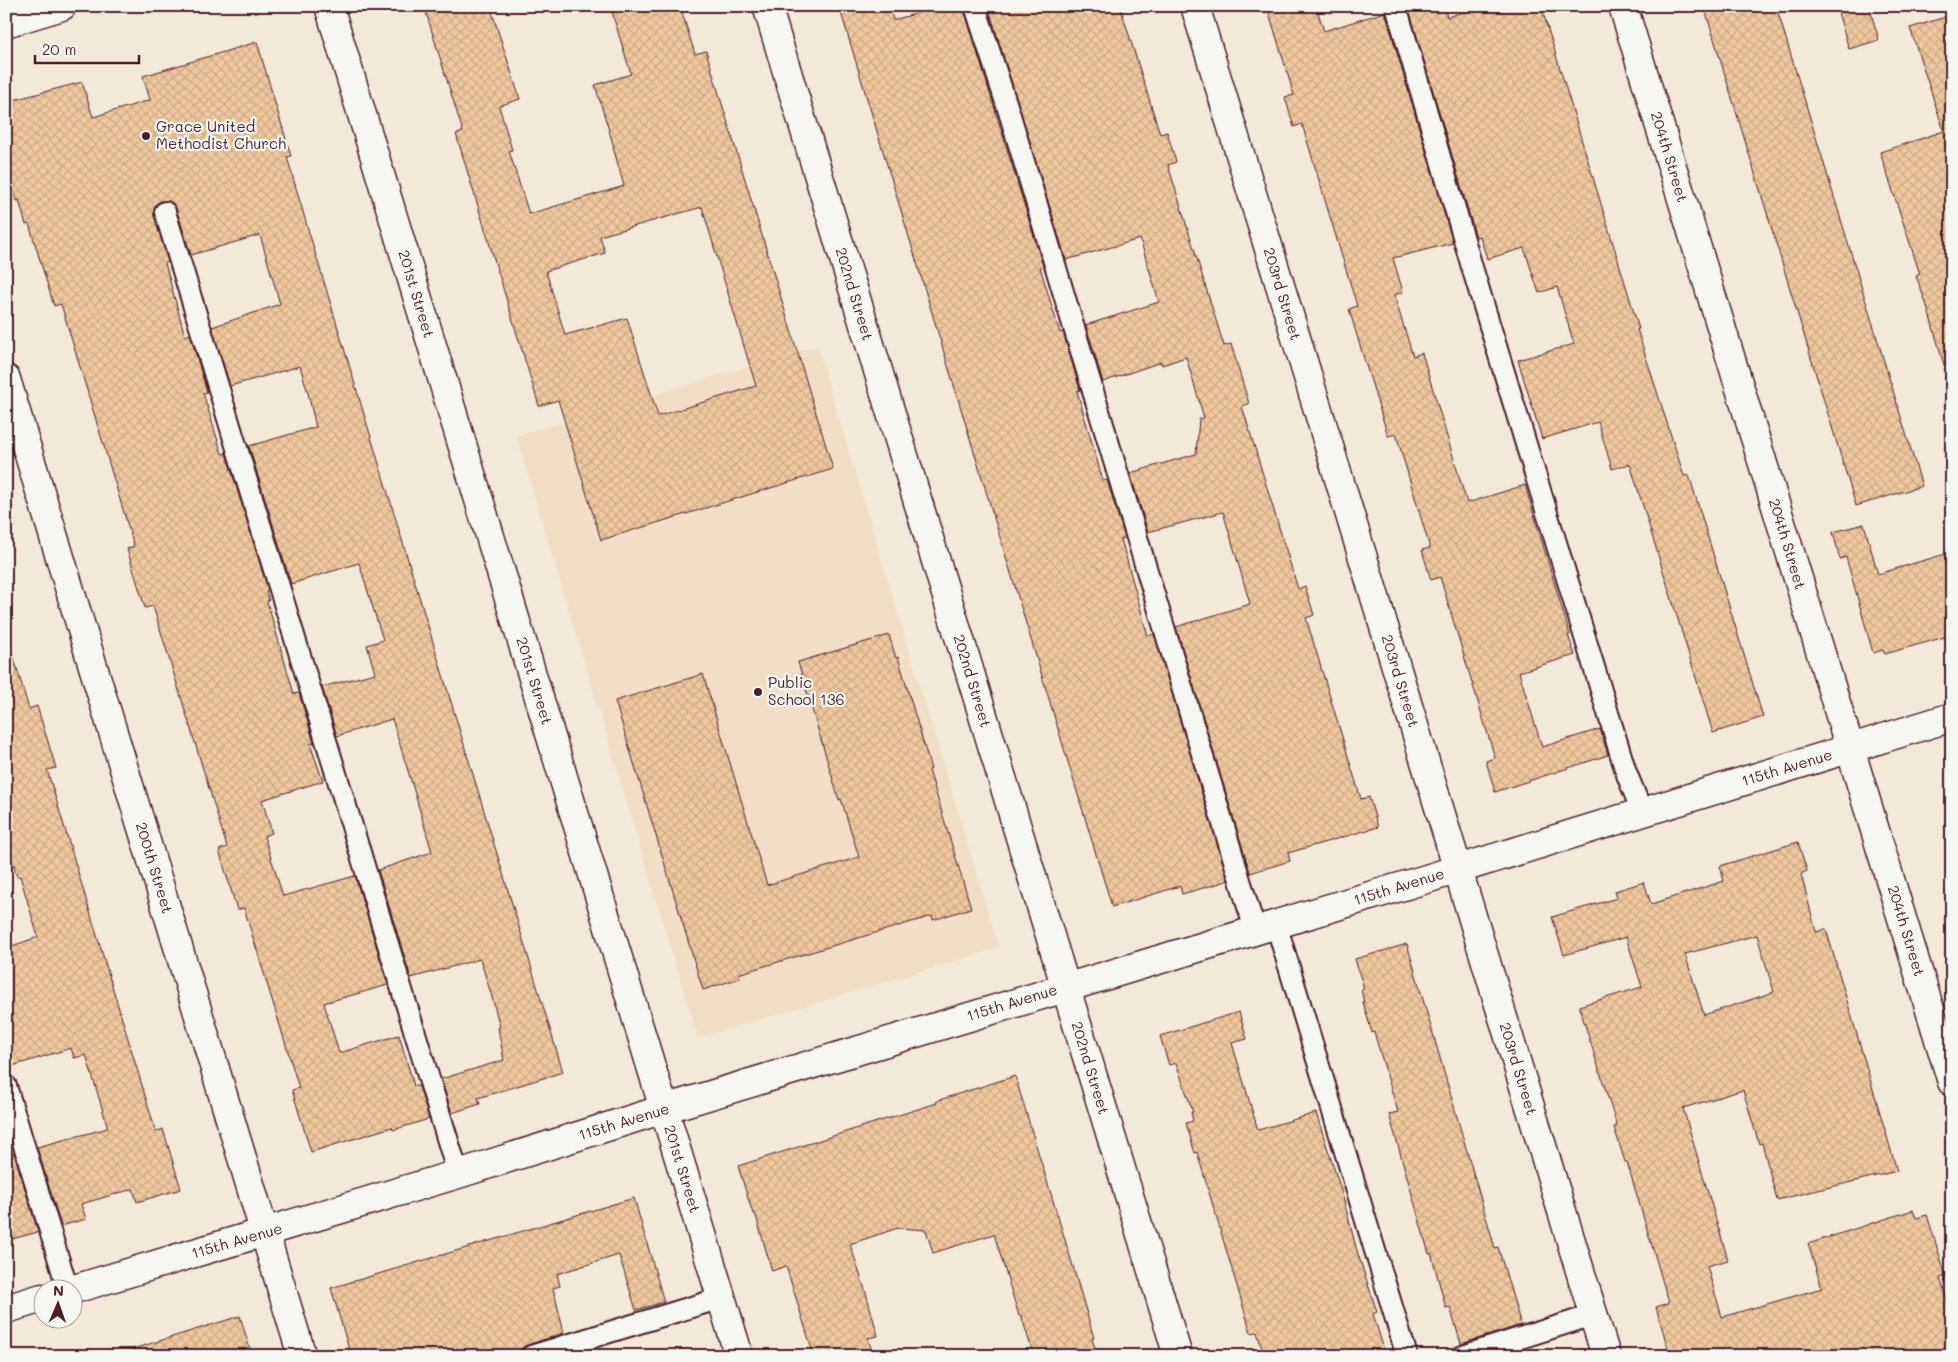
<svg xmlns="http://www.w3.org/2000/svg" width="1958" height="1362" viewBox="0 0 1958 1362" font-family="Mali,sans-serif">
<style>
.built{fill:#f2dec7}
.building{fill:url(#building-cross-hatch);stroke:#4a1f2b;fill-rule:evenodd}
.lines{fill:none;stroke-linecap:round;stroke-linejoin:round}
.service-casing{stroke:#4a1f2b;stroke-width:24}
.minor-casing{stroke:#4a1f2b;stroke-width:31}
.service{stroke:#f6f6f2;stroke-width:20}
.minor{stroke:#f6f6f2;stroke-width:28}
.poi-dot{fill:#4a1f2b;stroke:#f6f6f2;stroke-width:2}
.labels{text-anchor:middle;stroke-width:4.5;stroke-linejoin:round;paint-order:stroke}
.poi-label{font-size:15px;fill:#4a1f2b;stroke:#f6f6f2;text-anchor:start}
.street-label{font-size:15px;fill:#4a1f2b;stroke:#f6f6f2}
</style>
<defs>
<pattern id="building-cross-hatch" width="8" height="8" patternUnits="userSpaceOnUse" patternTransform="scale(1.25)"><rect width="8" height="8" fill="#eec79e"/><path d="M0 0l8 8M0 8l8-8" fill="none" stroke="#ceaa88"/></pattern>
</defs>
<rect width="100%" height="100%" fill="#f4e8d9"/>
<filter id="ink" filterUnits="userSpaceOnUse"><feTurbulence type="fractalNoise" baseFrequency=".02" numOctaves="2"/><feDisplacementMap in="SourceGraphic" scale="10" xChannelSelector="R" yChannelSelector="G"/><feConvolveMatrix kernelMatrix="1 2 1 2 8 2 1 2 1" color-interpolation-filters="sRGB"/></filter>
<g filter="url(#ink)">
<!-- built -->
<polygon class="built" points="817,346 999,948 698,1038 516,436"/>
<!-- building -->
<g class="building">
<path d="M424 6H490L520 99 499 106 512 150 509 151 529 214 624 186 613 147H614L595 85 631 74 610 6H680L695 54 706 51 833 469 601 540 558 400 539 406 456 134 463 132ZM702 207 756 386 658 416 627 318 565 335 546 271 605 253 600 236Z"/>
<polygon points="839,6 889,6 893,20 944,6 963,6 1043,266 1040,267 1060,333 1063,332 1080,390 1077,391 1103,481 1107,480 1125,538 1121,539 1148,636 1154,634 1228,880 1224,882 1182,894 1180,886 1112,907"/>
<polygon points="988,6 1120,6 1160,134 1167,132 1176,162 1168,165 1224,346 1231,344 1249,404 1242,406 1298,589 1305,586 1314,615 1306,618 1361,799 1369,797 1378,827 1288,853 1290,861 1250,873 1176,627 1250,604 1232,542 1223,512 1148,532 1130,473 1196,454 1199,419 1204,418 1186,357 1162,365 1161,362 1103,382 1086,325 1159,302 1140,239 1066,260"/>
<polygon points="1267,6 1316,6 1324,31 1385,12 1453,243 1393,258 1403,292 1394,295 1413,356 1422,353 1467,503 1525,485 1570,635 1568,635 1575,655 1519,672 1542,747 1600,729 1608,755 1495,792 1486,761 1495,758 1440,577 1431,580 1422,550 1430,548 1396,434 1388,436 1358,339 1349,309 1357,306 1302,124 1294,127 1285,97 1294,95"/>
<polygon points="1408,6 1444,6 1447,17 1482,6 1541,6 1639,329 1637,329 1684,476 1689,475 1763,717 1713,733 1630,464 1612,469 1598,422 1542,439 1518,360 1574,344 1557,287 1539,293 1524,248 1487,259 1480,236 1476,237"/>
<polygon points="1704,6 1776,6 1922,486 1856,506"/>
<polygon points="1836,6 1869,6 1879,40 1849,49"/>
<polygon points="1952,15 1952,364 1944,365 1926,303 1916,276 1920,274 1880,152 1944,131 1910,28"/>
<polygon points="257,42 291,156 287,157 308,229 563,1072 478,1098 480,1104 452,1113 441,1079 504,1060 498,1028 500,1027 492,997 480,959 411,978 378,870 432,852 413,787 392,719 337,736 322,687 375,673 367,645 383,640 359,563 291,584 249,446 316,427 308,393 300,366 230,386 212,327 280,304 260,235 191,255 176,208 168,201 161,201 156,204 154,215 168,262 165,263 185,336 190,334 207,392 203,393 222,454 226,453 268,590 266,591 269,601 267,601 294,694 299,693 314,743 310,744 323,781 262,800 272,833 264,836 283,896 355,876 388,985 324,1003 339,1053 399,1035 414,1086 419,1086 429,1119 393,1130 392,1127 311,1152 292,1090 299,1088 244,908 237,910 219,850 227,847 153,606 145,608 127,549 134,546 61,304 54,306 29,224 26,225 19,200 17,201 6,166 6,102 82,82 93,117 150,100 143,76"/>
<polygon points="1864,524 1878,574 1952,552 1952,635 1885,654 1883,650 1873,653 1846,557 1840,559 1833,532"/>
<polygon points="889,635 896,658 898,657 931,769 929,770 971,908 933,920 932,916 738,974 740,978 703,990 615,701 703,674 767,885 859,857 841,799 839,800 798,662"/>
<polygon points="13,655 29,709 37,706 56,768 47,770 56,799 156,1132 163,1129 181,1189 137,1202 133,1189 81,1204 86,1219 61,1226 37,1147 108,1128 86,1055 74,1058 71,1048 6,1068 6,948 38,937 20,876 17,877 6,834 6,656"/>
<path d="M1798 842 1807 871 1801 874 1816 932 1826 929 1897 1171 1777 1200 1762 1143 1759 1144 1743 1090 1683 1108 1728 1260 1707 1266 1722 1317 1822 1288 1808 1244 1913 1210 1916 1218 1927 1215 1946 1276 1940 1278 1952 1316V1356H1670L1656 1307 1669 1303 1627 1162H1625L1614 1127 1617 1126 1579 1006 1642 987 1626 937 1564 955 1552 917 1617 898 1615 891 1644 882 1651 904 1724 881 1720 866ZM1757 935 1774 992 1704 1015 1685 954Z"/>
<polygon points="1407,944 1495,1248 1498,1247 1521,1325 1461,1344 1450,1307 1446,1308 1431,1253 1429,1254 1389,1114 1398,1112 1374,1032 1372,1033 1363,1002 1364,1002 1361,990 1364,989 1355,959"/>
<polygon points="1239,1012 1247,1039 1232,1043 1258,1130 1316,1113 1341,1190 1357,1251 1377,1312 1373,1314 1386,1356 1264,1356 1257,1332 1251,1333 1197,1152 1195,1153 1186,1123 1193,1121 1191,1112 1193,1112 1176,1063 1169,1065 1160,1036"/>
<polygon points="1015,1076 1072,1263 1094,1338 1092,1339 1096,1351 1081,1356 1034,1356 1021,1315 1019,1316 994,1234 933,1253 926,1230 898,1228 850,1244 866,1293 878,1336 868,1338 873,1356 814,1356 786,1266 772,1271 755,1213 753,1214 738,1166 937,1103 936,1101"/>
<polygon points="14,1153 38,1232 12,1239 6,1221 6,1156"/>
<polygon points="634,1198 664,1302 636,1310 619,1255 557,1274 560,1286 553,1288 564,1333 527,1345 522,1348 519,1356 351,1356 331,1288"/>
<polygon points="240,1316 252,1356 134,1356 133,1349"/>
</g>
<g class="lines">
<!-- service casing -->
<g class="service-casing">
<g id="service">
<polyline points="975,6 1010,115 1255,930"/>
<polyline points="1396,6 1472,267 1626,772 1642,812"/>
<polyline points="165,212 458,1174"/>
<polyline points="1276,924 1407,1356"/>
<polyline points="6,1086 68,1290"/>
<polyline points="531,1356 721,1298"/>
<polyline points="1463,1356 1593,1315"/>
</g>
</g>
<!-- minor casing -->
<g class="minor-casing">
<g id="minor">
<polyline points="329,6 739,1356"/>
<polyline points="767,6 1178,1356"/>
<polyline points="1195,6 1606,1356"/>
<polyline points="1623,6 1952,1082"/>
<polyline points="6,23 62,6"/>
<polyline points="6,379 302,1356"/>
<polyline points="71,1290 458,1174 664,1109 1423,880 1952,717"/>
<polyline points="6,1309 42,1298"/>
</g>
</g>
<!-- service -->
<use href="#service" class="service"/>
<!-- minor -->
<use href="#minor" class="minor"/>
</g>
</g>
<!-- markers -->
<g class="poi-dot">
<circle cx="146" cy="136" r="5"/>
<circle cx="758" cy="692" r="5"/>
</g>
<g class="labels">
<!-- poi labels -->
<g class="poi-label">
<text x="156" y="132">Grace United<tspan x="156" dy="17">Methodist Church</tspan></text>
<text x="768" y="688">Public<tspan x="768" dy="17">School 136</tspan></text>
</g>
<!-- street labels -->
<g class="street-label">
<text transform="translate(1669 157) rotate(73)" y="5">204th Street</text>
<text transform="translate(416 294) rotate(73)" y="5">201st Street</text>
<text transform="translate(854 294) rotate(73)" y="5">202nd Street</text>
<text transform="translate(1282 294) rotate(73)" y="5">203rd Street</text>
<text transform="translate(1787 544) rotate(73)" y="5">204th Street</text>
<text transform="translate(534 681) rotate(73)" y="5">201st Street</text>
<text transform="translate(972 681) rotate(73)" y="5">202nd Street</text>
<text transform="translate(1400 681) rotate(73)" y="5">203rd Street</text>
<text transform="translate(1787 768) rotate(-17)" y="5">115th Avenue</text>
<text transform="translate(154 868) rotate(73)" y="5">200th Street</text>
<text transform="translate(1399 887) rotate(-17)" y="5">115th Avenue</text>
<text transform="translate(1906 931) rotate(73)" y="5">204th Street</text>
<text transform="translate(1012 1003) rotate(-17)" y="5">115th Avenue</text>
<text transform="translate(1090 1068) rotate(73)" y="5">202nd Street</text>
<text transform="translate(1518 1069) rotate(73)" y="5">203rd Street</text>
<text transform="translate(624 1122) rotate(-17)" y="5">115th Avenue</text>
<text transform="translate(682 1169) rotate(73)" y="5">201st Street</text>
<text transform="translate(237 1241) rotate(-16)" y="5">115th Avenue</text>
</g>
</g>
<!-- margin -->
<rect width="1958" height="1362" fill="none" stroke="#f6f6f2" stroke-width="25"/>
<rect x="12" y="12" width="1933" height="1337" fill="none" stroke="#4a1f2b" stroke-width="2" filter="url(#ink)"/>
<!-- north arrow -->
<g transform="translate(58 1304) rotate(2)"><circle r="24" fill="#f6f6f2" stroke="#b1a0a2"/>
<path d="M0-4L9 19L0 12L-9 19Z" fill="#4a1f2b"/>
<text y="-8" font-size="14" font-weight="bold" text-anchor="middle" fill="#4a1f2b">N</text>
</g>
<!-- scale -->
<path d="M35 55v8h104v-8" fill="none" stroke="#4a1f2b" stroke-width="2.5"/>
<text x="42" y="55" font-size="15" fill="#4a1f2b" stroke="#f6f6f2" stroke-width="4" paint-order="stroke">20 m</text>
</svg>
